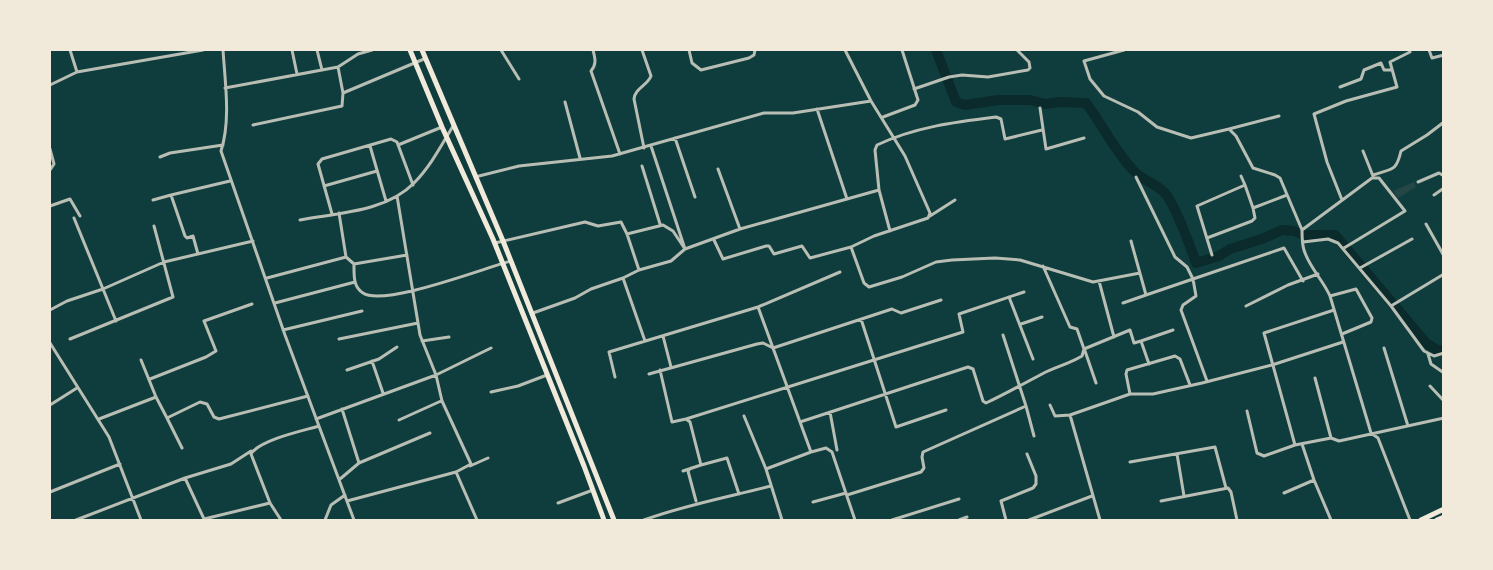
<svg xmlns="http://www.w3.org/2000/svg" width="1493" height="570" font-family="Mulish,sans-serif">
	<rect width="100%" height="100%" fill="#0f3d3e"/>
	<!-- green -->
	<path fill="#244646" d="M1414,182L1416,187L1398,198L1393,191Z"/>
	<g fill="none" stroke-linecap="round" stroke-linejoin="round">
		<!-- stream -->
		<path stroke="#0a2a2b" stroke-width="1.5" d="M1435,353L1444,351"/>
		<!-- river -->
		<path stroke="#0a2a2b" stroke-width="10" d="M936,50L956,102L965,105L998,100H1030L1045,104L1060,102L1086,103C1102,124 1116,153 1134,171C1142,180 1155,183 1164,192C1174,202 1191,248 1196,263L1219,256L1230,249L1262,239L1282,230L1294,231L1303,235H1335L1426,343L1439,351L1444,350"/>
		<!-- minor -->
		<path stroke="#b8beb3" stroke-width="3" d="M70,50L77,72
			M223,50C225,82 231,120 221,151L285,335L354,520
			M292,50L297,74
			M317,50L322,70
			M501,50L519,79
			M593,50C595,58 597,64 591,71L620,154
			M642,50L651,76C647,86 635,88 634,99L644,148
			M689,50L692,63L701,70L749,58L754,55L755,50
			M845,50L871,101
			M1124,50L1084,61L1090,79L1104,96L1138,112L1157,127L1191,138L1229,129L1236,136L1253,168L1275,175L1280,178L1302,230
			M1429,50L1432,58L1444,55
			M50,85L77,72L203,50
			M1340,87L1361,79L1364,70L1381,63L1384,70H1391
			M225,88L338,67
			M914,89L949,77L962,75L988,77L1028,70L1030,68L1029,62L1017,50
			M343,93L424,59
			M565,102L580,158
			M1040,108L1046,149L1084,138
			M817,109L847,199
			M883,117L915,105L918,100L902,50
			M253,125L342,106L343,93L338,67L358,54L372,50
			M1229,129L1279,116
			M675,138L695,197
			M398,145L442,127
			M370,146L386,201
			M50,149L54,164L50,170
			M1363,151L1373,176
			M160,157L170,153L223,145
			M642,166L660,224
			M718,169L740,229
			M1373,175C1393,168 1396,172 1401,151L1427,135L1444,122
			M475,177L519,166L612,156L764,113H793L871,101L905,156L930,213L928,218L874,236L851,247L810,258L802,246L774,254L769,246H766L723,259L714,240
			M1136,177L1175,257L1187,267L1193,279L1284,248L1303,281
			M1418,182L1439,173L1444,176
			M1245,185L1253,208
			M324,186L377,171
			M1434,195L1444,188
			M153,200L171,195
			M1342,200L1327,162L1314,114L1346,101L1397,87L1390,62L1410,52L1409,50
			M50,206L70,199L80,216
			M339,213L346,257L354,264L407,255
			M332,214L318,164L322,159L391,139L397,142L413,185
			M930,216L955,200
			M300,220C337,213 386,212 414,183C430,167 441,146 453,126
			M1426,224L1444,256
			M890,231L879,190L875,150L877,145C915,127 955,122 996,117L1001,119L1005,139L1042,130
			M627,234L639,270
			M1207,238L1252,221L1255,218L1253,208L1287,195
			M1131,241L1146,295L1193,279L1196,296L1183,305L1181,310L1207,381
			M1303,242L1328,239L1338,243L1391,306L1424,351L1434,356L1444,353
			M495,243L585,222L598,226L621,222L627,234L663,225L673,231L685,249L740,229L879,190
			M851,247L864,283L869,287L902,277L936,262L952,260L995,258L1020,260L1093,282L1140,273
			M1344,248L1405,211L1379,178H1372L1302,230C1302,236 1302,244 1304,250C1309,267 1323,280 1330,296L1371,433L1378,438L1410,520
			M198,254L193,236L187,238L185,236L171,195L230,181
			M1212,255L1197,206L1245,185L1241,176
			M354,264C354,275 353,287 363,293C384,307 484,268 511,261
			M1043,266L1070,327L1077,329L1084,349L1130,330L1134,343L1141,341L1149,364
			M1360,268L1412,239
			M267,278L346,257
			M623,278L645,341
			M1099,281L1114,337
			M1330,296L1356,289L1372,318L1371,322L1342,334
			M1009,297L1033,359
			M275,303L355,282
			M1123,303L1146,295
			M1246,306L1288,285L1318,274
			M1391,306L1444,274
			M758,307L811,452L826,448L832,452L855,520
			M50,310L67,301L103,289L74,218
			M533,313L575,298L591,289L623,278L639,270L671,261L685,249L651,146
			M861,319L896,427L946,410
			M116,321L103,289L164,262L253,241
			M1021,324L1042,317
			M283,330L362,311
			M663,336L671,367
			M70,339L173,297L154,226
			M339,339L418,323
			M422,341L449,337
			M1141,341L1173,330
			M50,343L109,437L141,520
			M1384,348L1408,426
			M1085,351L1096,383
			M1428,354L1431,364L1444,373
			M141,360L156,397L167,418L200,402L207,404L214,417L219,419L308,396
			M372,361L383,393
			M347,370L379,359L397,347
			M660,370L672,422L686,419L690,422L701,465L727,458L739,494
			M649,374L757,344L763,343L773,348L892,309L901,313L941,300
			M615,377L609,352L758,307L840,272
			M1315,378L1331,438L1339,441L1444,418
			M150,379L206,357L216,351L204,321L252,304
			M1430,386L1444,401
			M491,392L518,386L547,375
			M1130,394L1126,374L1127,370L1175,356L1180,359L1190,385
			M50,405L77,388
			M1050,405L1055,416L1070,415
			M1026,406L1034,436
			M342,409L359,463
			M1247,411L1257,453L1264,456L1295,445
			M830,412L837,450
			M744,416L766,469
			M167,418L182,448
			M99,419L156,397
			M316,419L436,375L491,348
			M686,419L963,332L959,314L1024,292
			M399,420L441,401
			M800,422L968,367L973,369L983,401L986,403C1005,394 1023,384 1042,374C1055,367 1069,364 1082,356L1084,349
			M1331,438L1295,445L1264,333L1334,310
			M1302,444L1314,480L1331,520
			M1177,454L1184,496
			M1130,462L1215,447L1226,488
			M470,466L488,458
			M691,468L688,471L696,501
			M683,471L701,465
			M456,472L477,520
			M185,478L231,464L251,451
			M340,479L359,463L430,433
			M50,492L120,464
			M1284,493L1314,480
			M847,495L921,472L924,468L922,457L923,452L1026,406L1003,335
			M347,501L456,472L471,464L442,401L436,375L420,335L397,196
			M1161,501L1228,488L1231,492L1237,520
			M813,502L846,493
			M270,503L251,454C259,440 302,431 319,426
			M558,503L593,490
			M76,520L185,478L204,519L270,503L281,520
			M325,520L331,505L345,495
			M644,520C685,505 728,497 771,486
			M782,520L766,469L811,452
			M892,520L959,499
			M959,520L967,517
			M1006,520L1001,501L1033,488L1036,484V476L1027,454
			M1029,520L1092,496
			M1100,520L1070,415L1130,394H1153L1202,383L1272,365L1343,342"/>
		<!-- primary -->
		<path stroke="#f1e9da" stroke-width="5" d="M410,50L442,127L493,239L584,466L604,520
			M422,50L503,241L614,520
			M1421,520L1444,509
			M1437,520L1444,517"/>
	</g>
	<!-- border -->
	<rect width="1493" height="570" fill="none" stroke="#f1e9da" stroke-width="102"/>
</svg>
